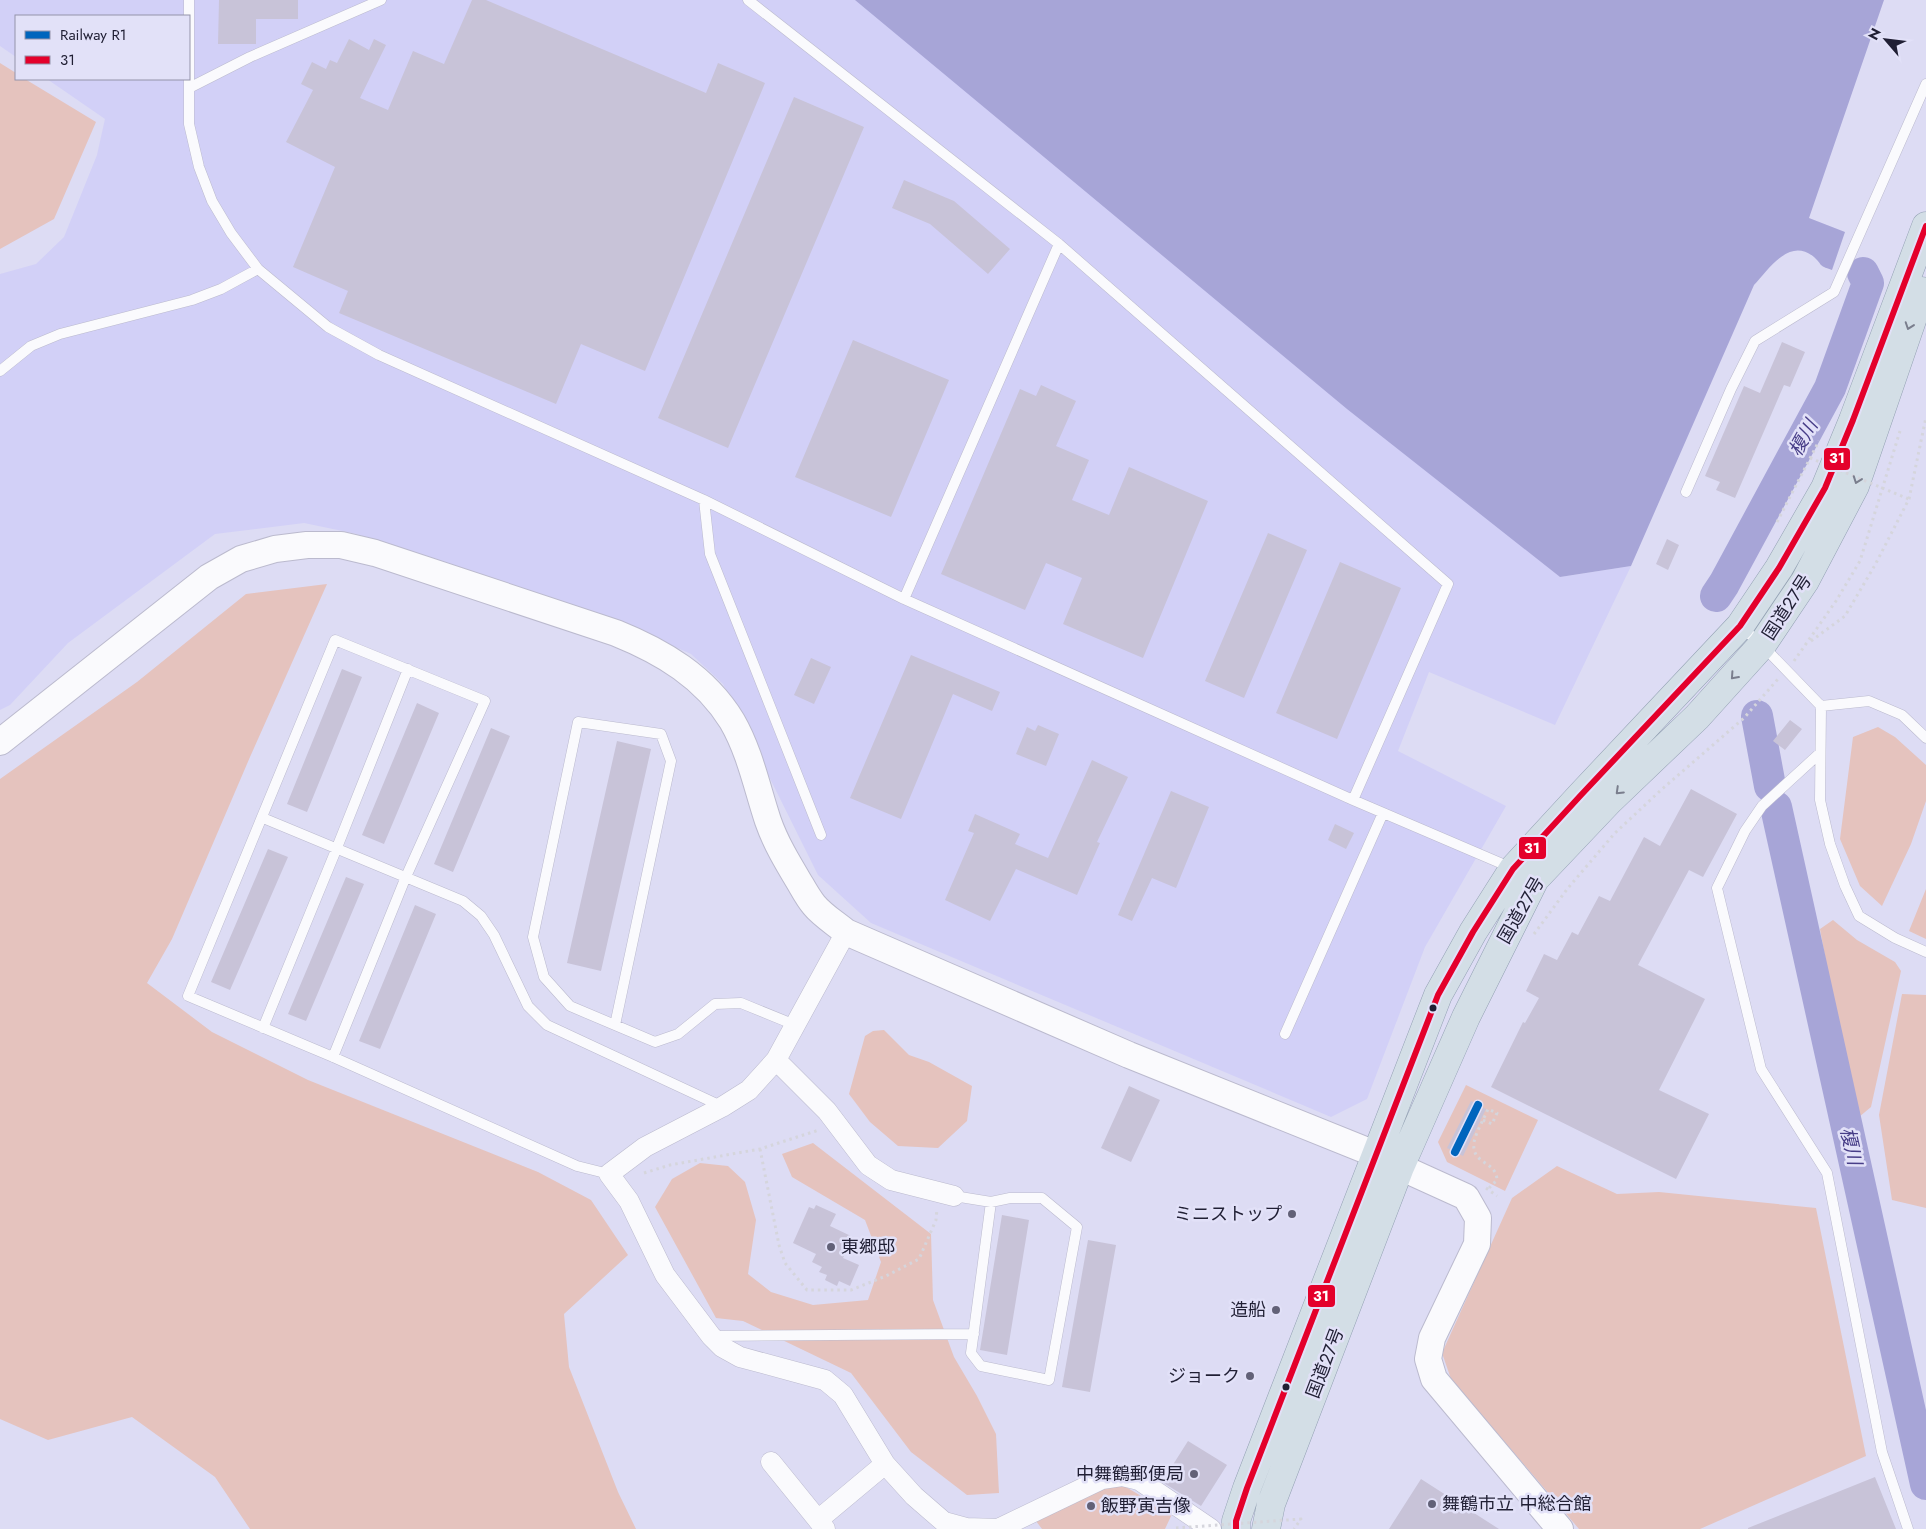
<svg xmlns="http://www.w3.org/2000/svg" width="1926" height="1529" font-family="Jost,'Noto Sans JP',sans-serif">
	<rect width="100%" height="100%" fill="#dddcf4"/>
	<!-- built -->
	<path fill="#d2d0f7" d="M0,0H859L1560,577L1631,566L1555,725L1429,672L1398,751L1506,806L1425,947L1367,1099L1331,1117L871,923L818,875L723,684L691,654L623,624L357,534L304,523L215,534L68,643L10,705L0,710V274L36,264L64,237L97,155L105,119L47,79H189V16H16V57L0,46Z"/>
	<!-- green -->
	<path fill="#e5c3be" d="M0,63L16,73V79H25L96,122L54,219L0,249Z
		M327,584L250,757L172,939L147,983L212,1032L308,1080L538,1172L591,1200L628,1255L564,1314L569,1367L618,1492L636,1529H250L215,1477L132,1417L48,1440L0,1419V779L137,682L246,594Z
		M1878,727L1895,737L1926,765V801L1911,844L1882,906L1860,886L1840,839L1853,737Z
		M1926,889V939L1909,931Z
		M1833,920L1857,940L1895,962L1901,971L1871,1107L1859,1117L1845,1068L1820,929Z
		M1902,994L1926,995V1208L1892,1200L1879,1115Z
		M884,1030L909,1055L929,1062L972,1086L967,1121L938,1148L898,1146L870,1122L849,1094L865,1036L873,1031Z
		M1466,1085L1538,1120L1505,1191L1447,1162L1438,1142Z
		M813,1143L931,1234L933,1300L954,1357L977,1396L996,1434L999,1493L967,1495L911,1452L851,1373L743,1321L716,1318L655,1207L672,1179L700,1163L728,1166L745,1182L756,1220L748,1274L771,1292L813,1305L868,1300L881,1262L865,1220L792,1177L782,1154Z
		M1557,1166L1617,1194L1659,1192L1816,1208L1866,1456L1700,1529H1579L1451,1379L1442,1353L1512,1198Z
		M1119,1483L1172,1514L1165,1529H1042L1036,1521L1104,1487Z"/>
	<!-- water -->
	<path fill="#a7a5d7" d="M855,0H1884L1809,218L1845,232L1832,270C1817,265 1823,265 1814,257C1789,237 1769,269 1754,285L1631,566L1560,577L1347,409Z"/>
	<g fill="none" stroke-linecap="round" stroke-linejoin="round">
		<!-- river -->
		<path stroke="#a7a5d7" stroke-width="32" d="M1716,596L1724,584L1830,388L1868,283L1863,273
			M1757,716L1770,786
			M1776,807L1926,1484"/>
	</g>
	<!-- building -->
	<path fill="#c8c3d8" d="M219,0H298V19H256V44H218Z
		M472,0H486L706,93L718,63L765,83L645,371L581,344L556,404L339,313L348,291L293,267L335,167L286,142L313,90L301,84L312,62L326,69L330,60L337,63L349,39L369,50L374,39L386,45L360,98L388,110L413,51L444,64Z
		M794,97L864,127L728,448L658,418Z
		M904,180L954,201L1010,249L988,274L930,224L892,208Z
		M853,340L949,380L891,517L795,477Z
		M1782,342L1805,352L1790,387L1784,385L1735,498L1716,490L1720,482L1705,476L1744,386L1760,393Z
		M1041,385L1076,401L1056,446L1089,460L1072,500L1109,515L1129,467L1208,501L1143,658L1063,624L1082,578L1046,563L1025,610L941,574L1020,389L1036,396Z
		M1268,533L1307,550L1244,698L1205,681Z
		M1667,539L1679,545L1668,570L1656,564Z
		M1340,562L1401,588L1337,739L1276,713Z
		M911,655L1000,692L992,711L953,694L901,819L850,798Z
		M811,658L831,667L814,704L794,695Z
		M342,669L362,677L307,812L287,804Z
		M417,703L439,713L384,844L362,835Z
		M1790,720L1802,729L1785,750L1773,741Z
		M1038,725L1059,734L1046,766L1016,754L1027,727L1035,731Z
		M491,728L510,736L453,872L434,864Z
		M617,741L651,749L601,971L567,963Z
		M1092,760L1128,777L1097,842L1100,843L1077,895L1016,869L990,921L945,900L974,833L968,831L975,814L1020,834L1015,844L1048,858Z
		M1691,789L1737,814L1703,877L1689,870L1638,965L1705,999L1659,1090L1709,1114L1676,1179L1491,1087L1523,1022L1525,1023L1539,998L1526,991L1544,954L1557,960L1572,932L1578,935L1599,896L1610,901L1644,837L1660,846Z
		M1171,791L1209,807L1176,888L1152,878L1132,921L1118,915Z
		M1335,824L1354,833L1346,849L1328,840Z
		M268,849L288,857L230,990L211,982Z
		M346,877L364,884L306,1021L288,1014Z
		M415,905L436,914L380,1049L359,1041Z
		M1129,1086L1160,1100L1131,1162L1101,1148Z
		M1471,1101L1486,1109L1463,1156L1447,1148Z
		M816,1205L836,1214L830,1226L853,1237L843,1258L859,1265L850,1286L839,1281L837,1286L825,1280L827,1275L819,1272L822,1267L812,1262L816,1254L793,1243L809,1207L814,1209Z
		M1002,1215L1029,1220L1007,1355L980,1350Z
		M1088,1240L1116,1245L1090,1392L1062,1387Z
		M1188,1441L1227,1465L1201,1506L1162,1482Z
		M1875,1477L1896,1529H1748V1528Z
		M1421,1479L1499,1529H1389Z"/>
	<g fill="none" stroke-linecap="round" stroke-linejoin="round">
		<defs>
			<path id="service" d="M189,0V124L199,167L212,201L231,233L258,269L328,327L379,355L704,500L904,599L1353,800L1512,868
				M748,0L1059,244L1448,584L1353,800
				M189,88L250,57L381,0
				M0,371L31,346L60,334L192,300L221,289L258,269
				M1686,492L1731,389L1755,341L1834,292L1926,84
				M704,500L710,554L821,835
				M904,599L1059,244
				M1741,627L1762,645L1821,706L1820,800L1830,844L1845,886L1859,916L1895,938L1926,952
				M1821,706L1869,701L1902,715L1926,738
				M1820,753L1762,806L1745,831L1717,888L1761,1069L1827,1173L1882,1452L1908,1529
				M263,818L463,901L481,916L494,935L528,1006L547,1025L721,1106
				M615,1025L671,761L661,734L578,722L533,937L544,977L570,1006L655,1042L678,1034L715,1004L741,1003L795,1025
				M263,1028L336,850L408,669
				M1285,1034L1383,813
				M333,1057L405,879L485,701L335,640L188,996L333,1057L577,1166L609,1174
				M954,1196L991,1202L1010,1198H1042L1077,1227L1049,1380L981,1366L971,1353L991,1202
				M712,1336L974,1334"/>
			<path id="minor" d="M846,932L776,1060L749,1090L722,1107L645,1147L609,1174L629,1201L665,1275L711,1336L722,1347L740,1357L825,1380L843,1395L885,1464L914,1496L944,1522L966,1528L999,1529
				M776,1060L827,1111L868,1165L891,1180L954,1196
				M771,1462L818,1520
				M825,1529L818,1520L885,1464
				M998,1529L1102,1479L1122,1476L1139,1480L1211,1529"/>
			<path id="tertiary" d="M0,742L209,577L241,559L275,549L307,545H341L375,553L616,633C663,652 705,677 732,721C750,752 757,788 768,821C776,844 789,865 801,885C805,892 809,899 814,905C822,915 835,923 846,932L1129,1055L1375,1154L1400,1167L1466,1197L1478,1218L1477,1244L1432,1338L1428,1359L1434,1379L1560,1529"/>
			<path id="trunk" d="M1236,1529V1521L1247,1488L1438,995L1473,932L1513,869L1581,795L1740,626L1779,568L1825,488L1853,420L1926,226
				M1266,1529L1271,1504L1400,1167L1466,1017L1535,879L1609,801L1697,717L1762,645L1805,581L1855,486L1922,291"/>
		</defs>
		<!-- service casing -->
		<use href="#service" stroke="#bbbace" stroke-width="11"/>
		<!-- minor casing -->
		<use href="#minor" stroke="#bbbace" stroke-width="21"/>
		<!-- tertiary casing -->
		<use href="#tertiary" stroke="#bbbace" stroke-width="28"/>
		<!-- trunk casing -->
		<use href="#trunk" stroke="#93a1b3" stroke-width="29"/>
		<!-- path -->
		<path stroke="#d5d5dc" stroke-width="3" stroke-dasharray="2.5 4" stroke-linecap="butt" d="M1777,522L1819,441
			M1811,641L1845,616L1875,565L1909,499L1926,417
			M1794,661L1836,601L1860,561L1900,431
			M1534,934L1568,888L1615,833L1661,790L1744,718L1778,679
			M1483,1120L1492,1124L1497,1113L1488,1109C1484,1119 1476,1132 1474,1142C1471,1165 1496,1160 1497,1180L1488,1189
			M760,1149L779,1245L785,1263L807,1290H851L886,1276L919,1259L936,1220L937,1209
			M644,1173L670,1165L760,1149L819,1130
			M1486,1188L1497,1196"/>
		<!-- service -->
		<use href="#service" stroke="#fafafd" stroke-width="10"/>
		<!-- minor -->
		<use href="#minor" stroke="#fafafd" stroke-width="20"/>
		<!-- tertiary -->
		<use href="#tertiary" stroke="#fafafd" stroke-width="26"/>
		<!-- trunk -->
		<use href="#trunk" stroke="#d3dee6" stroke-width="28"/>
		<!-- path-bridge -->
		<path stroke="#d5d5dc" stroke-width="3" stroke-dasharray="2.5 4" stroke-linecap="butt" d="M1810,458L1909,499
			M1176,1528L1301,1519L1294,1529"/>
		<defs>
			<path id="bus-1" d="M1236,1529V1521L1247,1488L1438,995L1473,932L1513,869L1581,795L1740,626L1779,568L1825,488L1853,420L1926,226"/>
		</defs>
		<!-- bus-1 casing -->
		<use href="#bus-1" stroke="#e2e1f8" stroke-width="10"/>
		<!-- bus-1 -->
		<use href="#bus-1" stroke="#e4002b" stroke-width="6"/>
		<defs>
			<path id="rail-1" d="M1455,1152L1478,1105"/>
		</defs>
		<!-- rail-1 casing -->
		<use href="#rail-1" stroke="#e2e1f8" stroke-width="11"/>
		<!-- rail-1 -->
		<use href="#rail-1" stroke="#0065bd" stroke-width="8"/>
	</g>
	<!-- one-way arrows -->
	<defs><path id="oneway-chevron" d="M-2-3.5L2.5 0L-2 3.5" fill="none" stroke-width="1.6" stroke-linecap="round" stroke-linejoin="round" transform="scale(1.25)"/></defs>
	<g stroke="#7a7e8d">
		<use href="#oneway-chevron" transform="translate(1909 326) rotate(109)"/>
		<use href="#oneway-chevron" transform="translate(1857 480) rotate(110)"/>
		<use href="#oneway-chevron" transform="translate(1734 676) rotate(132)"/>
		<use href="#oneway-chevron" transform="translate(1619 791) rotate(136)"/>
	</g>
	<!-- markers -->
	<g fill="#201f34" stroke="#e2e1f8" stroke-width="2">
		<circle cx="1433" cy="1008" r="4.5"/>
		<circle cx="1286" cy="1387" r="4.5"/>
	</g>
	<g fill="#626177" stroke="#e2e1f8" stroke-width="2">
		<circle cx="1292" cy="1214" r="5"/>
		<circle cx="831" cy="1247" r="5"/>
		<circle cx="1276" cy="1310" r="5"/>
		<circle cx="1250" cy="1376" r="5"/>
		<circle cx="1194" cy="1474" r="5"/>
		<circle cx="1432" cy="1504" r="5"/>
		<circle cx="1091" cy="1506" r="5"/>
	</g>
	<g text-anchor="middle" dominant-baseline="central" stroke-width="5" stroke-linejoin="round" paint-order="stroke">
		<!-- street labels -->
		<g font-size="18" fill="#201f34" stroke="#e2e1f8">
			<text transform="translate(1787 607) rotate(-57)">国道27号</text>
			<text transform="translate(1521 910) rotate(-60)">国道27号</text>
			<text transform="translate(1325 1363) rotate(-69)">国道27号</text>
		</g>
		<!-- poi labels -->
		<g font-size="18" fill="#201f34" stroke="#e2e1f8" text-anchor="end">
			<text x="1282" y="1214">ミニストップ</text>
			<text x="841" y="1247" text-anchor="start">東郷邸</text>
			<text x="1266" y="1310">造船</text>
			<text x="1240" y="1376">ジョーク</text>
			<text x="1184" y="1474">中舞鶴郵便局</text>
			<text x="1442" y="1504" text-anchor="start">舞鶴市立 中総合館</text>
			<text x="1101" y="1506" text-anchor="start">飯野寅吉像</text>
		</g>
		<!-- water labels -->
		<g font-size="19" font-style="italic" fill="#483e88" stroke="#e2e1f8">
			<text transform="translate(1803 438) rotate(-61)">榎川</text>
			<text transform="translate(1851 1146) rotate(77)">榎川</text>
		</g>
	</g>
	<g stroke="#e2e1f8" stroke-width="2">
		<rect x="1823" y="447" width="28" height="24" rx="5" fill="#e4002b"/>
		<rect x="1518" y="836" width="29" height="24" rx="5" fill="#e4002b"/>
		<rect x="1307" y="1284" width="29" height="24" rx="5" fill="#e4002b"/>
	</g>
	<g font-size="14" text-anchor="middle" font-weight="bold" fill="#fff">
		<text x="1837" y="463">31</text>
		<text x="1532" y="853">31</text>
		<text x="1321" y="1301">31</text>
	</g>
	<!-- legend -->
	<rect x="15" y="15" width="175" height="65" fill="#e2e1f8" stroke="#9493aa"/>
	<rect x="25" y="31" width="25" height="8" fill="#0065bd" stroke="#9493aa"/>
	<text x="60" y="40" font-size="15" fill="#201f34">Railway R1</text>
	<rect x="25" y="56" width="25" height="8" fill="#e4002b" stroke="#9493aa"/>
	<text x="60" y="65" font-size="15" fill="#201f34">31</text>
	<!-- north arrow -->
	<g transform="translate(1886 40) rotate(298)" stroke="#e2e1f8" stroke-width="4" paint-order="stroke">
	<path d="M0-4L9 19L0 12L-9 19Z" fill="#201f34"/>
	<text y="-8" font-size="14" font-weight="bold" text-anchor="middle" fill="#201f34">N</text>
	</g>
</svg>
